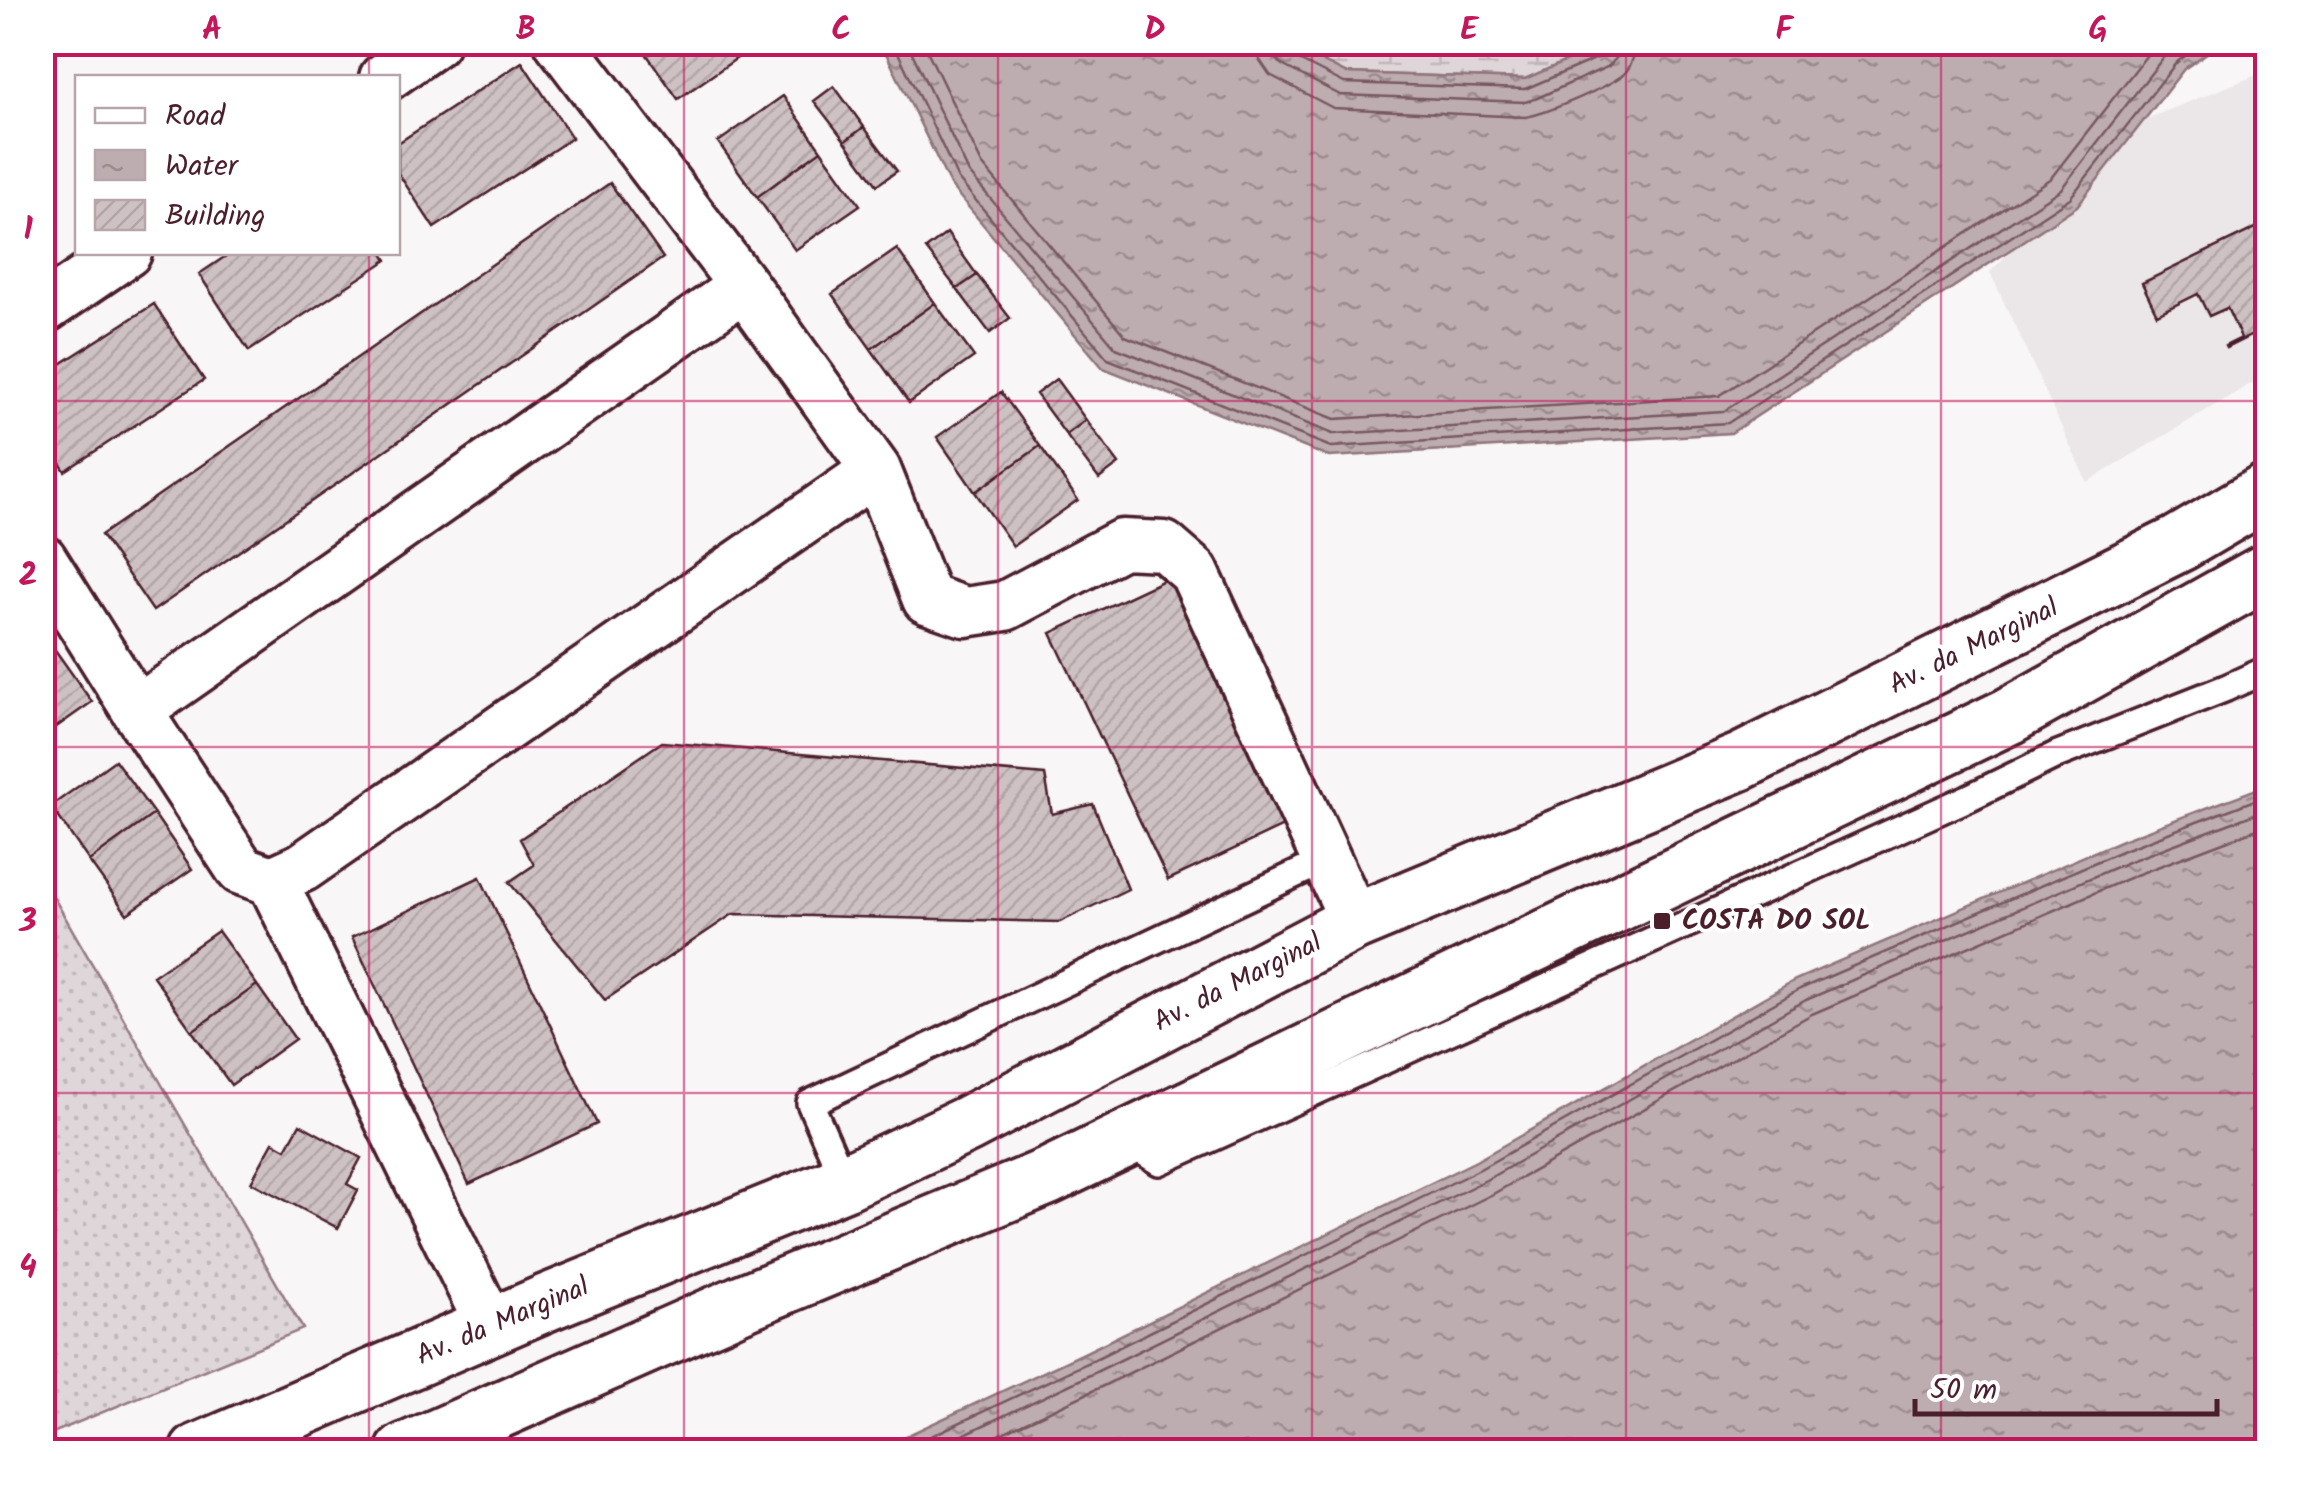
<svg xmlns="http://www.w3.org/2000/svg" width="2310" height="1494" font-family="Kalam,sans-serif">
	<defs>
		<pattern id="grass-dots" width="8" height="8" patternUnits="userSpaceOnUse" patternTransform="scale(2.5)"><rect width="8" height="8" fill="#ded6d9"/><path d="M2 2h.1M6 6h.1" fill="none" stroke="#c0b7ba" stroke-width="1.8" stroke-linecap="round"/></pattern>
		<pattern id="wetland-marsh" width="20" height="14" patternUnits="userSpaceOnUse" patternTransform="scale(2.5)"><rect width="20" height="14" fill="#ded6d9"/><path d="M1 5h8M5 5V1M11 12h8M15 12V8" fill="none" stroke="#c0b7ba"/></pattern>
		<pattern id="water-ripples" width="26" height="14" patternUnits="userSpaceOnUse" patternTransform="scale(2.5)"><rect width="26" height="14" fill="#bdadb0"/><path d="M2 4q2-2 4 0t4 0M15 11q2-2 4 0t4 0" fill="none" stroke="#9c8c8f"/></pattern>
		<pattern id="building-hatch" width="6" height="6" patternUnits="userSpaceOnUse" patternTransform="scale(2.5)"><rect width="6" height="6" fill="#cdc1c4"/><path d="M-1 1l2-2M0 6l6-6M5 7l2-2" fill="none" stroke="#b2a5a9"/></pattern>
	</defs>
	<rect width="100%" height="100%" fill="#f8f6f7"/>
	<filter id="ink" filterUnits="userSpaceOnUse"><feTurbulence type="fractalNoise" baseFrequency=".01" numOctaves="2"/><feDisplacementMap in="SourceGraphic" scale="20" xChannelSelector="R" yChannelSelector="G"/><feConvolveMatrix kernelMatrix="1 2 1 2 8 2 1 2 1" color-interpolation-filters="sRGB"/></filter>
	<g filter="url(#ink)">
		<!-- built -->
		<path fill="#ebe6e8" d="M2267,71V374L2087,482L1990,272L2141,121Z"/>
		<!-- grass -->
		<path fill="url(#grass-dots)" stroke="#947a82" stroke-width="2.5" d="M43,879L303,1329L43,1437H42Z"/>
		<!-- wetland -->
		<path fill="url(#wetland-marsh)" stroke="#947a82" stroke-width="2.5" d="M1286,43H1608L1525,79L1345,73Z"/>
		<!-- water -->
		<path fill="url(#water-ripples)" stroke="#8f747b" stroke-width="2.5" d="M881,43H1286L1345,73L1525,79L1608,43H2221L2184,69L2077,206L1731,433L1329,457L1103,368L950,185Z
			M2267,785V1451H874L1084,1353L1476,1161L1795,980L2122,840Z"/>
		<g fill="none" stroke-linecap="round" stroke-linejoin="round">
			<!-- shore -->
			<path stroke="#785860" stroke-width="2.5" d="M893,42L958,179L1108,359L1331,447L1728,423L2070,198L2176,63L2203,42
				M907,42L969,173L1116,348L1333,434L1724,411L2061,189L2166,54L2182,42
				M923,42L982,164L1125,336L1335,419L1719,396L2051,178L2157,42
				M1256,42L1259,59L1270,75L1333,108L1525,117C1543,115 1614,85 1626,72C1633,63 1635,54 1636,42
				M1272,42L1274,56L1282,65L1340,95L1525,102L1535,99L1609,66L1619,55L1621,42
				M1284,42L1285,49L1289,55L1344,83L1525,89L1602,56L1607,50L1608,42
				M897,1452L1089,1362L1480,1169L1800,989L2126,849L2268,795
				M927,1452L1094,1373L1486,1180L1806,1000L2130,861L2268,809
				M962,1452L1101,1387L1493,1194L1812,1014L2136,875L2268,825"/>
		</g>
		<!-- building -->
		<path fill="url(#building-hatch)" stroke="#4a1f2b" stroke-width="2.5" d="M643,42H735L743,54L678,99L640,45Z
			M522,62L572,138L434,228L398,173V143Z
			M834,86L864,127L845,141L814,101Z
			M783,96L821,150L757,197L718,142Z
			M864,127L897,171L877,185L845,141Z
			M821,150L860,205L795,250L757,197Z
			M610,183L663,258L153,611L101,535Z
			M2268,222V327L2226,348L2225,346L2241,338L2227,308L2209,316L2198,294L2157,314L2142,283Z
			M947,233L977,275L957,289L926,249Z
			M897,249L935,303L871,349L832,294Z
			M232,252H382L387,260L249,351L199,274Z
			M977,275L1010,318L990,333L957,289Z
			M935,303L974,357L909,403L871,349Z
			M154,304L204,380L65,471L42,436V376Z
			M1056,379L1086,420L1066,435L1036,394Z
			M1001,392L1040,446L975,492L937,437Z
			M1086,420L1119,464L1099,479L1066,435Z
			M1040,446L1078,500L1013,546L975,492Z
			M1179,573L1296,820L1168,880L1051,633Z
			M42,632L53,647L42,655Z
			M53,647L92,702L42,737V655Z
			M662,742L1045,775L1052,814L1093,804L1128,889L1060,922L733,914L605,1000L509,882L534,865L520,839Z
			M115,760L154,814L89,861L51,806Z
			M154,814L192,869L127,914L89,861Z
			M480,877L597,1124L469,1184L352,937Z
			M218,931L257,985L192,1031L153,976Z
			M257,985L295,1039L231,1085L192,1031Z
			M300,1124L361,1158L347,1184L358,1190L338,1228L251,1182L273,1142L286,1149Z"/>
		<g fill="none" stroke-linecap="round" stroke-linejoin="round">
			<defs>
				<path id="lane" d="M1124,1140L1159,1162L1968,798L2056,755L2226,688L2268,669
					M845,1182L810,1103L1326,860"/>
				<path id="street" d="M559,42L744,286L876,470L927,599L965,612L1005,606L1122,544L1164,546L1194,572L1355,922
					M384,78L435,42
					M42,310L127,252
					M42,559L137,711L241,870L272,881L303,867L876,470
					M137,711L744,286
					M272,881L491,1327"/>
				<path id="primary" d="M198,1452L548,1302L845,1182L966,1125L1355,922L1740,762L2180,543L2268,491
					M404,1452L740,1304L1049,1176L2009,716L2268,571"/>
			</defs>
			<!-- lane casing -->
			<use href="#lane" stroke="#4a1f2b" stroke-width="32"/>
			<!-- street casing -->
			<use href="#street" stroke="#4a1f2b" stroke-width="55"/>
			<!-- primary casing -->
			<use href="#primary" stroke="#4a1f2b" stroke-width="62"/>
			<!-- lane -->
			<use href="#lane" stroke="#fff" stroke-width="25"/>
			<!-- street -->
			<use href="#street" stroke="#fff" stroke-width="48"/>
			<!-- primary -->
			<use href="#primary" stroke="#fff" stroke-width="55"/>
		</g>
	</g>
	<!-- grid -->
	<path fill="none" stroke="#c2185b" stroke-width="2.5" stroke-opacity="0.55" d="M369,42V78M684,42V1452M998,42V1452M1312,42V1452M1626,42V1452M1941,42V1452M369,252V1452M42,401H2268M42,747H2268M42,1093H2268"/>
	<!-- markers -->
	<rect fill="#4a1f2b" stroke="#fff" stroke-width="4" x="1652" y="911" width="20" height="20" rx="5"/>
	<g text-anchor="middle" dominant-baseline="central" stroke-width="8" stroke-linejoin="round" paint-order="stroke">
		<!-- street labels -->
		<g font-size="28" fill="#4a1f2b" stroke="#fff">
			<text transform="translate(1974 647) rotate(-26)">Av. da Marginal</text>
			<text transform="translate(1238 983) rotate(-27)">Av. da Marginal</text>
			<text transform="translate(503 1322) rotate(-23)">Av. da Marginal</text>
		</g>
		<!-- poi labels -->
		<g font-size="28" font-weight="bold" fill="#4a1f2b" stroke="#fff" text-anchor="start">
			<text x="1682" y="921">COSTA DO SOL</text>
		</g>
	</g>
	<!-- margin -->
	<rect width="2310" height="1494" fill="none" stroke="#fff" stroke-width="110"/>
	<!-- legend -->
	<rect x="75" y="75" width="325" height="180" fill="#ffffff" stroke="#b7a5aa" stroke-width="2.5"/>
	<rect x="95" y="108" width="50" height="15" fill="#ffffff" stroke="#b7a5aa" stroke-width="2.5"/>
	<text x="165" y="125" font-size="30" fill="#4a1f2b">Road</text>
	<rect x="95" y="150" width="50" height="30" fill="url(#water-ripples)" stroke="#b7a5aa" stroke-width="2.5"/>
	<text x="165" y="175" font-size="30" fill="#4a1f2b">Water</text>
	<rect x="95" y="200" width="50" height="30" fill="url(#building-hatch)" stroke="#b7a5aa" stroke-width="2.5"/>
	<text x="165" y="225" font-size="30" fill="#4a1f2b">Building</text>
	<!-- scale -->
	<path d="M1915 1399v15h302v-15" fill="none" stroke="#4a1f2b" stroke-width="5"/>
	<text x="1930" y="1399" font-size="30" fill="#4a1f2b" stroke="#ffffff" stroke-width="8" paint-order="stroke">50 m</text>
	<rect x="55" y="55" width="2200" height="1384" fill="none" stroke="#c2185b" stroke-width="4"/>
	<g font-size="32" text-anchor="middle" font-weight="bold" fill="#c2185b">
		<text x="212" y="39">A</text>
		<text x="526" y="39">B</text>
		<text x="841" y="39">C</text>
		<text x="1155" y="39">D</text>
		<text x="1469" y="39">E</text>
		<text x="1784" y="39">F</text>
		<text x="2098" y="39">G</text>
		<text x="28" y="239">1</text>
		<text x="28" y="585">2</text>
		<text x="28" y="931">3</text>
		<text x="28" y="1277">4</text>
	</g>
</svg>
